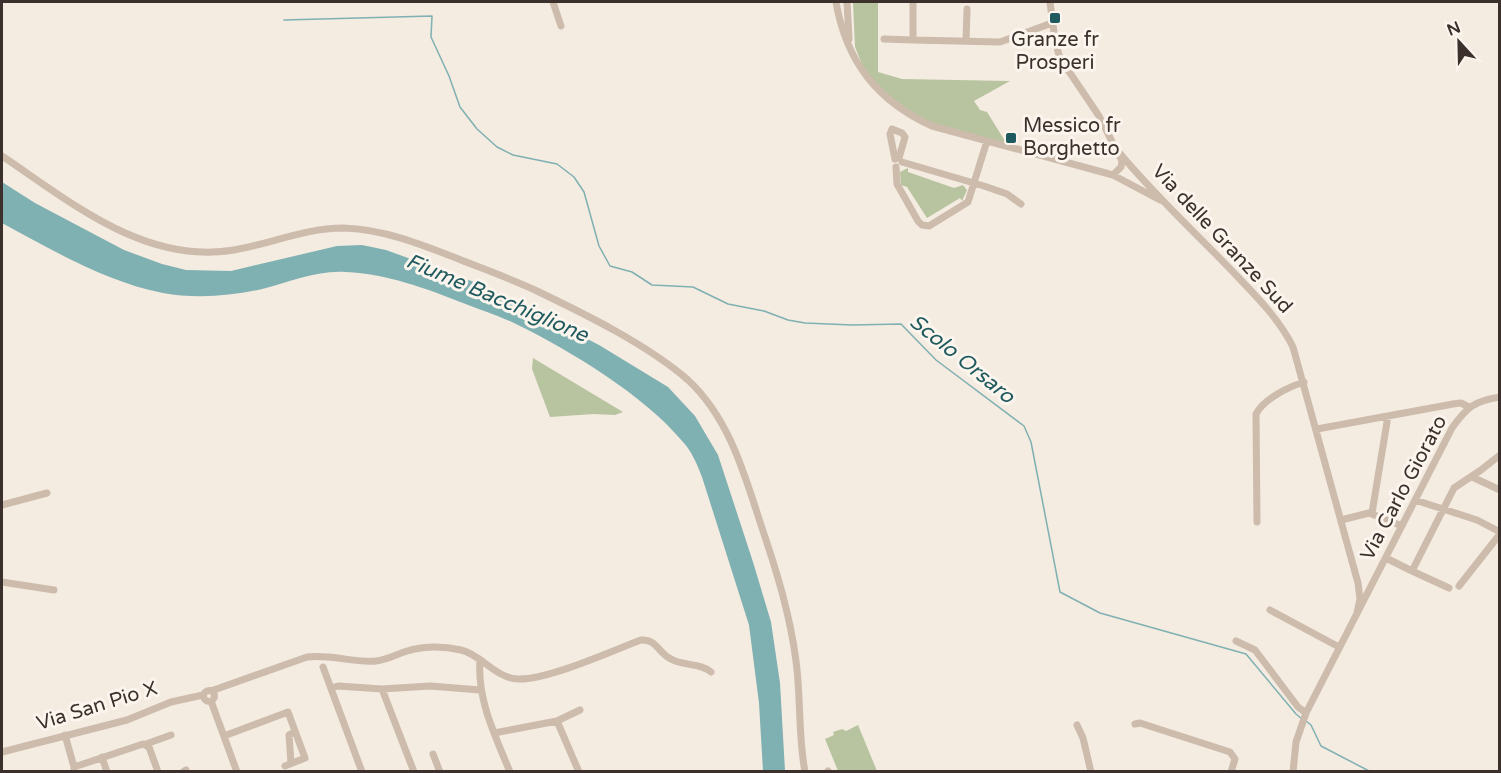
<svg xmlns="http://www.w3.org/2000/svg" width="1501" height="773" font-family="'Varela Round',sans-serif">
	<rect width="100%" height="100%" fill="#f4ebe1"/>
	<!-- green -->
	<path fill="#b8c4a0" d="M853,2H878V72L902,79L1010,81L974,101L980,110L987,112L1010,149L931,127L869,82L855,47Z
		M908,168V172L954,188L963,185L967,190L962,201L960,198L927,218L907,187L901,185L900,172Z
		M533,358L623,412L615,415L594,414L550,417L532,369Z
		M858,725L877,771H838L825,739L834,735L833,732L842,729L846,731Z"/>
	<!-- water -->
	<path fill="#7fb0b2" d="M2,182L35,203L124,250L162,264L186,270L231,271L337,246L362,245L386,250L485,286L599,345L668,387L695,416L718,455L753,562L771,622L776,656L780,683L785,771H763L759,703L749,625L702,477C697,464 692,452 683,442C645,396 571,351 518,325C500,316 481,310 463,303C425,288 387,274 346,272C318,270 292,281 266,288C234,296 196,299 163,293C106,282 52,250 2,223Z"/>
	<g fill="none" stroke-linecap="round" stroke-linejoin="round">
		<!-- stream -->
		<path stroke="#7fb0b2" stroke-width="1.5" d="M284,20L432,16L431,37L449,76L460,107L477,129L497,147L513,155L557,164L574,177L584,192L599,246L610,266L632,272L652,285L693,287L728,304L764,311L788,320L805,323L852,325L901,324L936,360L1024,426L1031,442L1060,592L1100,613L1246,654L1296,714L1302,719
			M1306,721L1311,725L1321,746L1371,772"/>
		<!-- minor -->
		<path stroke="#cdbbac" stroke-width="7" d="M553,2L561,26
			M836,2C846,61 877,101 932,126L1113,175L1160,200
			M847,2L849,39
			M913,2V40L1000,42L1052,23
			M1050,2L1055,40L1059,55L1068,70L1099,116L1122,161L1121,167L1113,175
			M884,39L913,40
			M966,41L967,9
			M1117,150C1153,194 1196,233 1236,275C1257,297 1279,319 1293,347L1358,583L1360,599L1357,613
			M2,156C71,202 145,265 234,250C270,244 305,228 343,228C384,229 423,245 461,260C486,270 512,279 537,291C585,314 648,345 688,380C729,418 744,473 761,525C776,569 790,614 796,661C801,697 798,735 805,772
			M895,159L890,134L892,129L902,133L905,137L899,158
			M902,162L984,186L1007,194L1021,204
			M896,167L897,184L918,221L922,225L929,226L968,202L987,141
			M1317,429L1453,404L1461,403L1469,407
			M1472,477L1500,490
			M1415,500L1477,520L1500,532
			M2,505L47,493
			M1372,513L1388,416
			M1341,520L1369,513L1402,526
			M1257,522L1256,414C1264,399 1288,387 1304,382
			M1386,558L1412,571L1454,488L1481,470L1500,455
			M1412,571L1449,588
			M2,582L54,590
			M1459,586L1500,534
			M1270,610L1339,647
			M1236,641L1255,650L1298,707L1306,713
			M480,660C477,700 495,735 510,772
			M323,667L362,772
			M331,688L338,686L382,689L430,686L480,690
			M382,689L414,772
			M203.5 696a5.5 5.5 0 1 1 11 0a5.5 5.5 0 1 1-11 0Z
			M211,691L307,657C331,654 353,663 376,661C387,660 397,654 407,651C424,646 443,646 461,650C482,655 495,678 518,679C548,680 611,651 641,640C657,639 658,653 671,659C683,666 701,663 711,672
			M211,701L237,772
			M557,721L579,772
			M1135,724L1140,723L1230,752L1235,759L1231,772
			M1077,725L1083,738L1091,772
			M494,733L557,721L580,710
			M65,735L74,767V772
			M224,736L288,712L305,758L285,766
			M146,744L171,735
			M2,752L127,720L171,702L203,695
			M433,754L440,772
			M102,757L107,772
			M291,763L289,735L295,732
			M74,767L143,744L149,747L158,772
			M828,771L829,772
			M183,772L186,770
			M1293,772L1296,742L1306,713L1452,428C1467,407 1474,401 1500,397"/>
	</g>
	<!-- markers -->
	<g fill="#1f5a5e" stroke="#fbf5ee" stroke-width="2">
		<rect x="1049" y="12" width="12" height="12" rx="3"/>
		<rect x="1005" y="132" width="12" height="12" rx="3"/>
	</g>
	<g text-anchor="middle" dominant-baseline="central" stroke-width="6" stroke-linejoin="round" paint-order="stroke">
		<!-- poi labels -->
		<g font-size="20" fill="#3b302b" stroke="#fbf5ee">
			<text x="1055" y="40">Granze fr<tspan x="1055" dy="23">Prosperi</tspan></text>
			<text x="1023" y="126" text-anchor="start">Messico fr<tspan x="1023" dy="23">Borghetto</tspan></text>
		</g>
		<!-- street labels -->
		<g font-size="20" fill="#3b302b" stroke="#fbf5ee">
			<text transform="translate(1222 239) rotate(47)">Via delle Granze Sud</text>
			<text transform="translate(1404 488) rotate(-62)">Via Carlo Giorato</text>
			<text transform="translate(97 706) rotate(-17)">Via San Pio X</text>
		</g>
		<!-- water labels -->
		<g font-size="21" font-style="italic" fill="#1f5a5e" stroke="#fbf5ee">
			<text transform="translate(497 298) rotate(23)">Fiume Bacchiglione</text>
			<text transform="translate(962 359) rotate(39)">Scolo Orsaro</text>
		</g>
	</g>
	<!-- border -->
	<rect width="1501" height="773" fill="none" stroke="#3b302b" stroke-width="6"/>
	<!-- north arrow -->
	<g transform="translate(1459 42) rotate(338)" stroke="#fbf5ee" stroke-width="4.5" paint-order="stroke">
	<path d="M0-4.5L10 22L0 15L-10 22Z" fill="#3b302b"/>
	<text y="-9" font-size="16" font-weight="bold" text-anchor="middle" fill="#3b302b">N</text>
	</g>
</svg>
